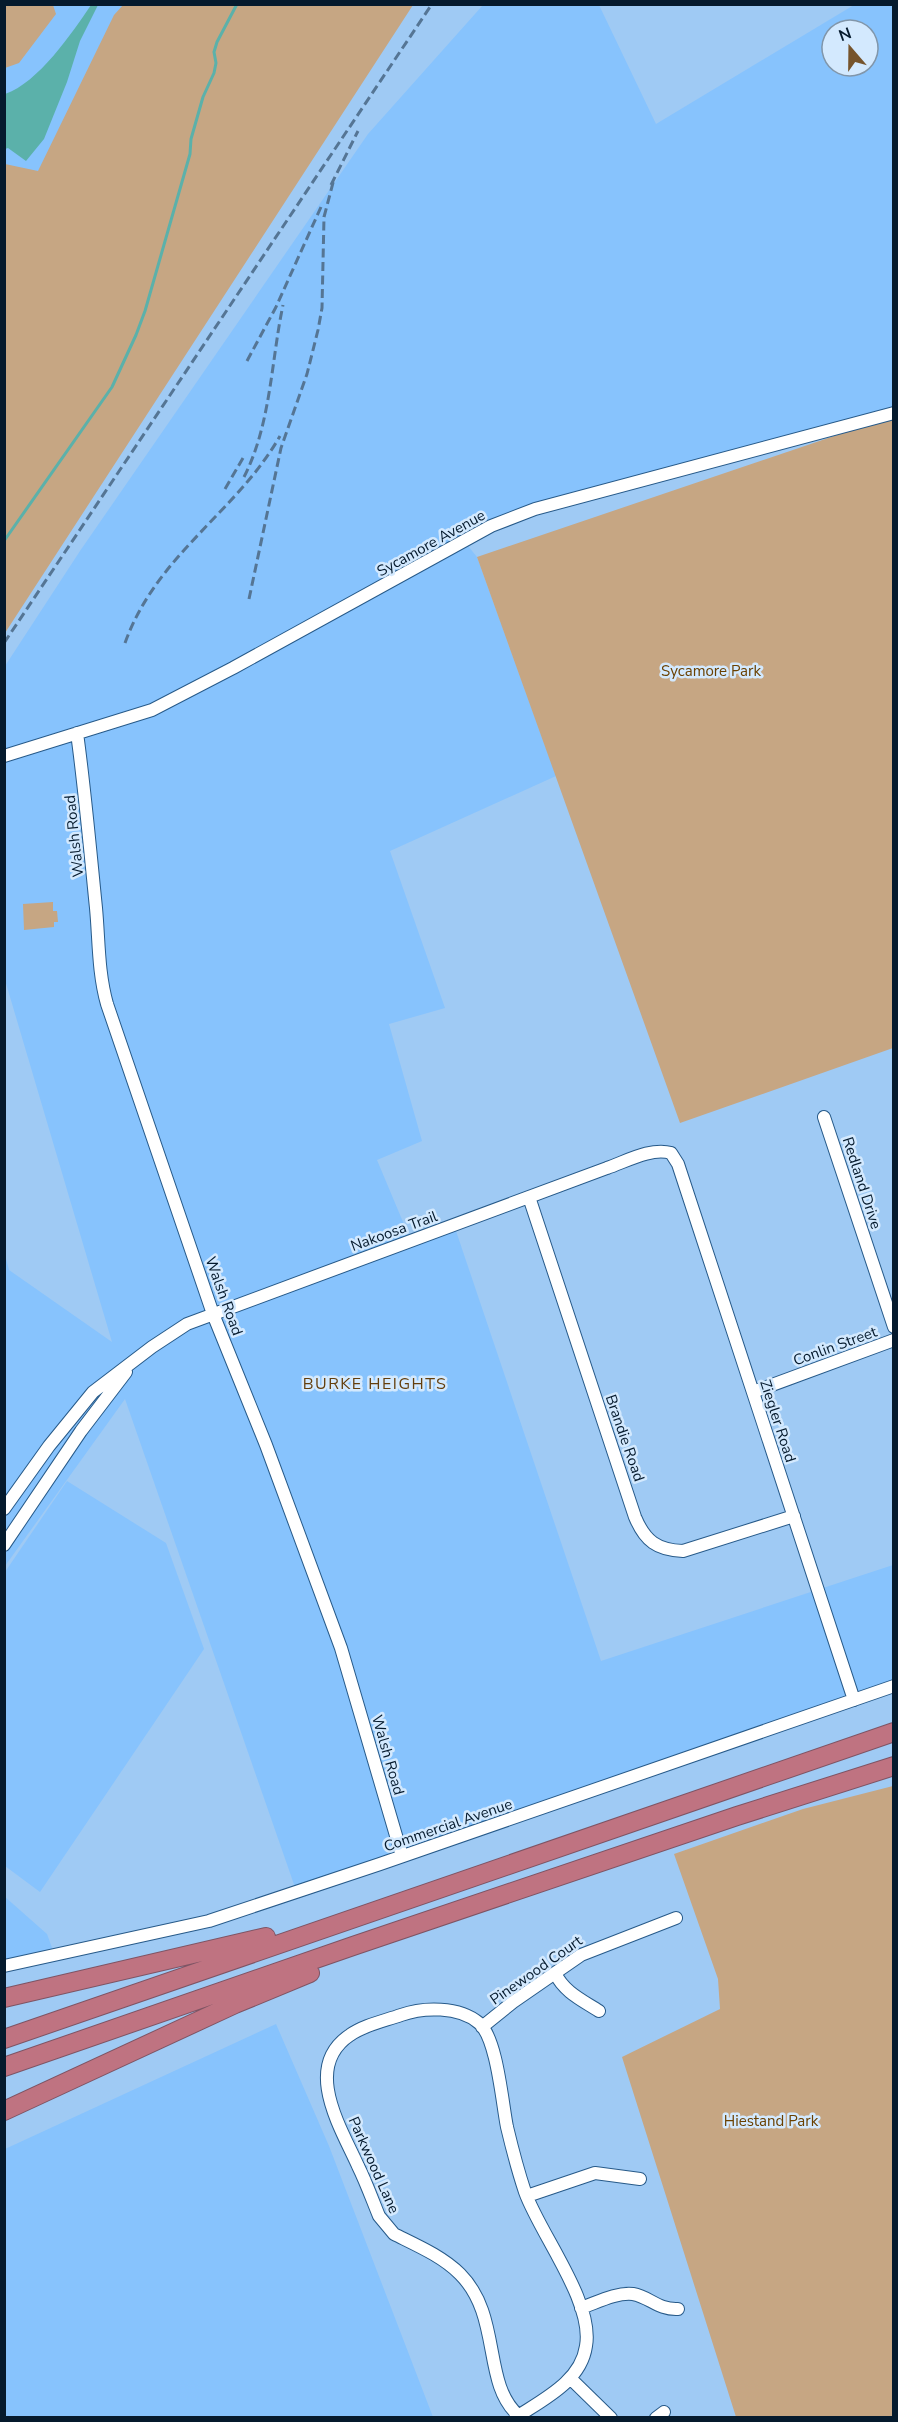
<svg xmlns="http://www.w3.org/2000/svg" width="898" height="2422" font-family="'Nunito Sans',sans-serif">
	<rect width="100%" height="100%" fill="#9fcaf4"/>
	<!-- built -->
	<path fill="#87c3fd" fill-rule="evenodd" d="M4,5H141L48,218L5,201Z
		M483,5H599L656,124L854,5H893V413L535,509L464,541L477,557L556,776L390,851L445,1008L389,1024L422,1141L377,1160L411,1241L454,1225L601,1661L893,1565V1686L297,1893L125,1399L5,1566L4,1251L9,1270L112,1342L5,980V666L80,551L368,134ZM832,30H868V66H832Z
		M67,1481L166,1543L204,1649L40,1892L5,1866V1572Z
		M4,1896L47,1934L55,1956L5,1966Z
		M276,2024L329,2146L433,2417H5V2149Z"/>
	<!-- green -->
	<path fill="#c6a683" d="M4,5H53L56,14L19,63L5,68Z
		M123,5H413L5,633V164L38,171L114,15Z
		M893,416V1048L680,1123L477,557Z
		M53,902V911H57L58,922H54V927L24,930L23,904Z
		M893,1786V2417H736L622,2057L720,2009L718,1979L674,1854L803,1809Z"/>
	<!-- water -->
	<path fill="#5bb1aa" d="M91,5H98L80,41L67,82L44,139L26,161L8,148L5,149V94C38,83 72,33 91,5Z"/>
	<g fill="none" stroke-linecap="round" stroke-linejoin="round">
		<!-- stream -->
		<path stroke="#5bb1aa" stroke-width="3" d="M4,541L112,387L136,335L145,311L190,154L191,139L203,97L214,73L216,63L214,52L217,42L237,4"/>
		<defs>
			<path id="minor" d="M77,733C85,791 90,849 96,908C99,940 98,972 107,1004L213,1314L266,1445L341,1648L402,1856
				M4,756L152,710L233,668L491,526L535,509L894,413
				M824,1117L894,1327
				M529,1197L635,1517C645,1541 657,1550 683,1551L794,1516
				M753,1392L894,1340
				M4,1509L49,1446L93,1392L152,1347L187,1324L607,1168C625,1162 651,1147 671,1153L678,1164L854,1700
				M4,1545L81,1431L126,1372
				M4,1966L209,1921L380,1864L894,1686
				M555,1973C564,1992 582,2000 599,2011
				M482,2027L513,2002L581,1955L676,1918
				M527,2196L595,2173L640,2179
				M581,2308C596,2303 616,2292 633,2294C650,2297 658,2310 678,2309
				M570,2378L611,2418
				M515,2418C542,2400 581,2382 586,2346C594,2302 540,2234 525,2192C518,2171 512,2148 507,2127C502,2102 497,2038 479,2023C459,2006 423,2007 401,2015C384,2021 364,2025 350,2035C302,2067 341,2128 358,2166C366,2182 372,2199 379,2216L394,2234C416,2245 442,2256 460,2274C502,2316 482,2383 518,2415
				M656,2418L664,2412"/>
			<path id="highway" d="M4,1998L266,1937
				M4,2039L894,1732
				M4,2067L353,1946L737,1816L894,1766
				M4,2111L235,2004L310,1973"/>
		</defs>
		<!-- minor casing -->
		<use href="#minor" stroke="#275a89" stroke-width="14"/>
		<!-- highway casing -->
		<use href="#highway" stroke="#7e5464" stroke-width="20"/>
		<!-- minor -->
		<use href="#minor" stroke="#fff" stroke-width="12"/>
		<!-- highway -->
		<use href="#highway" stroke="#bf7381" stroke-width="18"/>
		<!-- rail -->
		<path stroke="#557594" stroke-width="3" stroke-dasharray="9 4.5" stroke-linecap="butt" d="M331,185L358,131
			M247,361L276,307L321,207
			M244,477C271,424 271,362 283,305
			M225,489L243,458
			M249,599L281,448L307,374L318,330L322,308L324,217L334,179
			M4,643L432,4
			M125,643C157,554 236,513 280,436"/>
	</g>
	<g text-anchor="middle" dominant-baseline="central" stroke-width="5" stroke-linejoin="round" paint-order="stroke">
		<!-- street labels -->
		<g font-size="15" fill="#051a2d" stroke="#d3e9fe">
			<text transform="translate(431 543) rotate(-29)">Sycamore Avenue</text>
			<text transform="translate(74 836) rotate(-96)">Walsh Road</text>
			<text transform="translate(862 1183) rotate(72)">Redland Drive</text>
			<text transform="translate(394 1231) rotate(-20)">Nakoosa Trail</text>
			<text transform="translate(224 1296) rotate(70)">Walsh Road</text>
			<text transform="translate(835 1346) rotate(-20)">Conlin Street</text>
			<text transform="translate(778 1421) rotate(72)">Ziegler Road</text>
			<text transform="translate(625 1438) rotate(71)">Brandie Road</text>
			<text transform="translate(388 1755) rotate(74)">Walsh Road</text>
			<text transform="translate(448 1825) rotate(-19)">Commercial Avenue</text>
			<text transform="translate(536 1970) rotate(-35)">Pinewood Court</text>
			<text transform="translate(374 2165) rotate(66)">Parkwood Lane</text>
		</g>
		<!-- park labels -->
		<g font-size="15" fill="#6a4000" stroke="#d3e9fe">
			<text x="711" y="671">Sycamore Park</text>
			<text x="771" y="2121">Hiestand Park</text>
		</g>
		<!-- neighbourhood labels -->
		<g font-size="16" letter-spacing="1.5" fill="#633e0c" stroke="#d3e9fe">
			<text x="375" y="1384">BURKE HEIGHTS</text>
		</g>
	</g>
	<!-- border -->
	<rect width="898" height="2422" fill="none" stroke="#051a2d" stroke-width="12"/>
	<!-- north arrow -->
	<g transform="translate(850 48) rotate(340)"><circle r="28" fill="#d3e9fe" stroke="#8196aa" stroke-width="1.5"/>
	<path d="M0-4.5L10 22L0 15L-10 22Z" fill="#76542c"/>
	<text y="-9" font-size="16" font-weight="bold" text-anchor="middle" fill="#051a2d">N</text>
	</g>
</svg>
